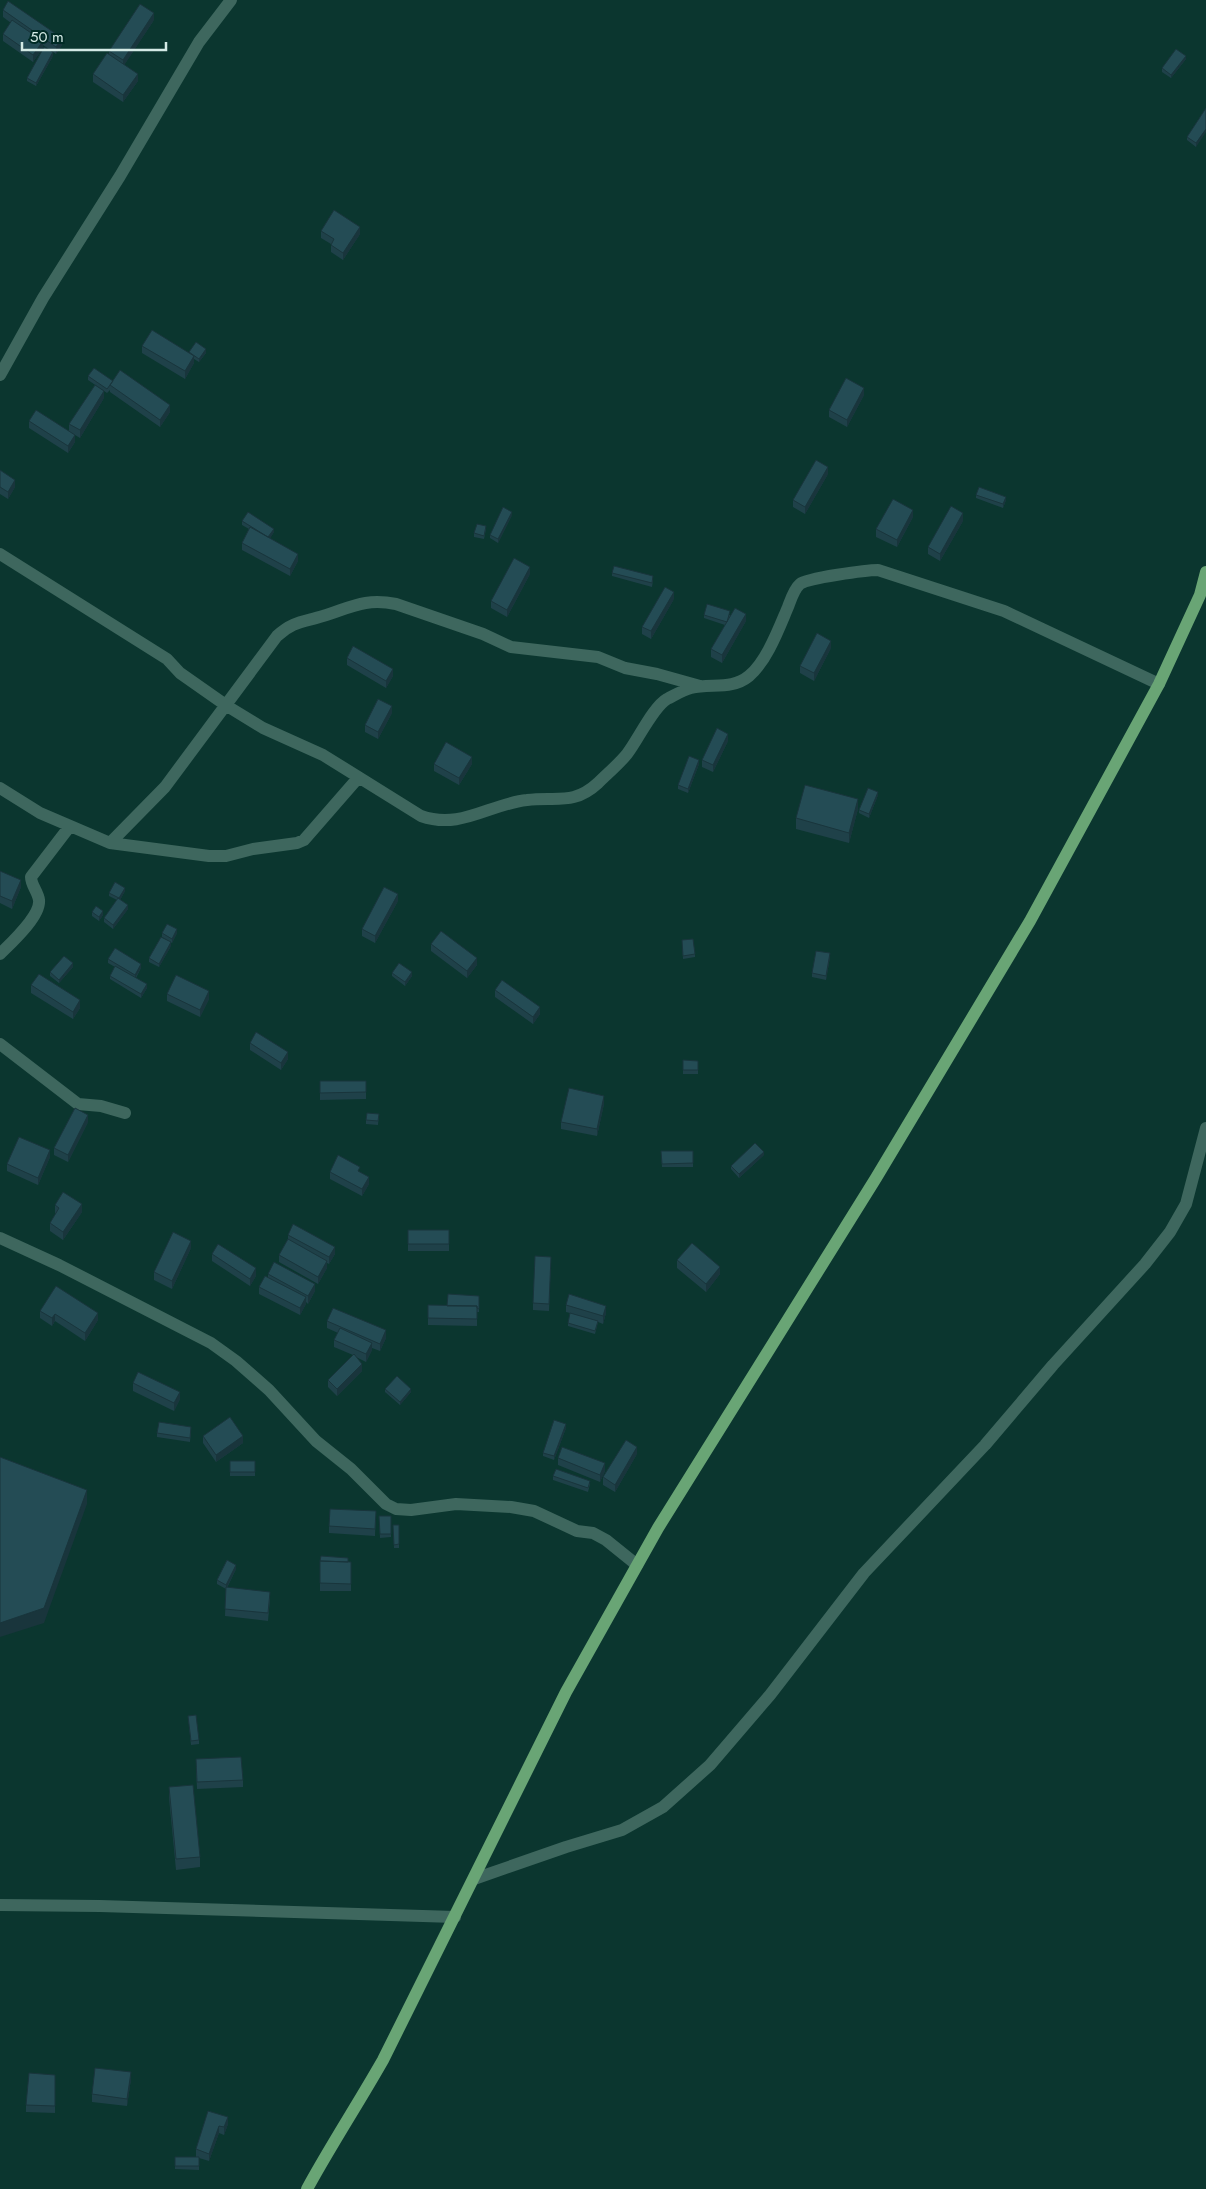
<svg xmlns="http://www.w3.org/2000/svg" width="1206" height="2189" font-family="Jost,sans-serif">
	<rect width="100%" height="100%" fill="#0b362f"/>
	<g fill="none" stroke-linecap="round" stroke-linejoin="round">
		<!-- minor -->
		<path stroke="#3e675e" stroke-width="12" d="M0,375L43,298L120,176L199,42L231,0
			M0,554L167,659L180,673L227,706L263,728L323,755L421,816C461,830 489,804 527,800C556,796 573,806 598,783C607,774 619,764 627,754C638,740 653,707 667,699C675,695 683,690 691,688C711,683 732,690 749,676C767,661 779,628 788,607C791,599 794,589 800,584C807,578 867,570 878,570L1004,611L1159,684
			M0,788L40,813L110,843L209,856H226L253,849L297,843L304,840L358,778
			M110,843L165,787L277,636C293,621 304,622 323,616C352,607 365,598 396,604L483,634L511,647L598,657L625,668L657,674L700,686
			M0,954C11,943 41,916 39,900C38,892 31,885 31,877L70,826
			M0,1044L78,1104L101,1106L125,1113
			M0,1238L59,1265L211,1343L236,1361L269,1390L316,1441L351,1469L386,1504L396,1509L411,1510L456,1504L511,1507L534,1511L577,1531L593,1533L606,1540L637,1565
			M474,1879L566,1847L622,1830L663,1807L710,1765L770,1695L864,1573L985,1445L1053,1365L1145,1264L1170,1232L1186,1204L1206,1128
			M0,1905L100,1906L455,1917"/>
		<!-- major -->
		<path stroke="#69a575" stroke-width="12" d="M307,2189C331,2145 358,2104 383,2060L566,1692L658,1528L876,1178L1030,921L1159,684L1200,595L1206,572"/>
	</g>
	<!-- wall -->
	<path fill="#1f4149" d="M3,10L62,45L56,54L43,45V48L33,62L3,41V34L11,23L3,17Z
		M154,20L124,65L138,81L123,102L93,82V74L109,55V51Z
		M53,56L36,86L27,81V78Z
		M1186,59L1171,78L1162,72V68Z
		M1206,108L1196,147L1187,140V137Z
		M321,231L360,234L343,260L331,252V244L321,238Z
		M142,346L189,353H206L199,362L194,359V363L185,379L142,353Z
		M88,376L113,381L170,412L160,427L110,392V390L107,393L88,380Z
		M864,395L847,427L829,417V410Z
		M104,398L80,438L75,435V442L68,453L29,428V421L69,431V424Z
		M0,470L15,487L8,499L0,494Z
		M828,474L805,514L793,507V500Z
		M976,495L1006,500L1003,508L976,498Z
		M512,515L498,543L490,538V535Z
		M913,517L897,547L876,537V529Z
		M242,521L274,532L270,538L298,561L290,576L242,550V543L249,529L242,525Z
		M963,521L940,561L928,554V547Z
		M486,529L484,539L474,537V533Z
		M612,573L653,580L652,587L612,576Z
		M530,574L507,617L491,608V601Z
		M674,599L651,639L642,634V627Z
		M704,615H730V618L746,621L722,663L711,657V649L725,625L704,618Z
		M831,648L814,681L800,673V666Z
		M347,658L393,676L386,688L347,665Z
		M392,713L378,739L365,732V725Z
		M728,741L713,772L702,767V760Z
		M434,764H472L459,785L434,771Z
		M699,764L688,793L678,789V785Z
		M878,795L869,818L859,813V810Z
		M858,809L849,843L796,829V818Z
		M0,871L21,887L12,909L0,903Z
		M125,891L120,900L128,909L113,929L104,922V918L117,900L109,896V893Z
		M398,901L375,943L362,936V929Z
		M92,912L103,915L99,921L92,916Z
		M162,933H177L172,943L162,937Z
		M682,940L695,954V957L683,959Z
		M431,944L477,965L467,978L431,951Z
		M171,946L159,967L149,962V958Z
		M830,957L826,980L812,977V973Z
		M108,959L141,968L136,978L147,988L141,998L110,979V976L115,967L108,963Z
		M73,967L59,983L50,976V972Z
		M392,973L412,976L405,986L392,976Z
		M31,985L80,1008L73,1019L31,993Z
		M495,990L540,1014L533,1024L495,997Z
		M167,994L209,999L200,1017L167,1001Z
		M250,1043L288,1059L281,1070L250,1050Z
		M683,1060L698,1061V1074H683Z
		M320,1081H366V1099L320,1100Z
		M604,1104L597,1136L561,1129V1122Z
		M379,1114L378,1125L366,1124V1120Z
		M88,1122L68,1162L54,1155V1148Z
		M661,1151H693V1167H662Z
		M764,1155L739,1178L731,1169V1166Z
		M50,1157L38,1185L7,1171V1164Z
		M330,1172H360L369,1184L362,1196L330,1179Z
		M55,1205L82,1212L63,1240L50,1231V1223L56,1213H55Z
		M408,1230H449V1251H408Z
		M288,1235L335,1254L329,1264L327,1263V1268L318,1284L279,1262V1255L288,1239Z
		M191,1248L172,1289L154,1280V1272Z
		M212,1254L256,1276L250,1286L212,1261Z
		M551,1257L549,1311L533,1310V1303Z
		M677,1260L720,1274L706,1292L677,1268Z
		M268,1274L315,1291L308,1304L306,1302V1304L300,1315L259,1294V1287L268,1277Z
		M479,1296V1312H477V1326L428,1325V1305L447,1306Z
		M566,1305L606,1313L603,1324L598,1322L595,1334L568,1326V1323L570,1313L566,1312Z
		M40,1311L98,1320L85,1341L55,1321L52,1326L40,1318Z
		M327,1321L386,1338L380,1351L372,1348V1350L366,1362L356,1357L362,1371L337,1396L328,1387V1380L353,1355L334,1347V1340L338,1333L327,1328Z
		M133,1383L180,1399L174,1411L133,1391Z
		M385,1389L411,1392L400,1405L385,1392Z
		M566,1428L554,1460L543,1456V1453Z
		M191,1431L190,1442L157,1437V1433Z
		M203,1436L243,1443L216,1462L203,1443Z
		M637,1454L615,1492L603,1485V1477Z
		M558,1458L605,1471L600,1482L558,1465Z
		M230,1461H255V1476H230Z
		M553,1476L590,1484L588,1492L553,1480Z
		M376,1511L375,1536L329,1533V1526Z
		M379,1516H391V1537L380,1538Z
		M393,1525H399V1548H394Z
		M320,1561L351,1562V1591H320Z
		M236,1569L227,1588L270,1599L268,1621L225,1616L226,1589L217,1584V1580Z
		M188,1716L199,1740V1744L191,1745Z
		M196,1767L243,1780V1787L197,1789Z
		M169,1787L200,1857V1867L176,1870L169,1798Z
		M55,2075V2113L26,2112V2105Z
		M131,2079L127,2106L92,2102V2094Z
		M208,2111L228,2124L224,2135L219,2133L209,2161L199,2158V2170L175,2169V2157H196V2149Z"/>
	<!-- shaded-wall -->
	<path fill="#19353c" d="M154,13V20L123,67V60Z
		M62,38V45L56,54V47Z
		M43,41V48L33,62V55Z
		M53,52V56L36,86V83Z
		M1186,56V59L1171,78V75Z
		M138,74V81L123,102V95Z
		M1206,129V132L1196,147V143Z
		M360,227V234L343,260V253Z
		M206,349V353L199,362V359Z
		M194,356V363L185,379V371Z
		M864,388V395L847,427V420Z
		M104,391V398L80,438V430Z
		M170,405V412L160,427V420Z
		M75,435V442L68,453V446Z
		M828,467V474L805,514V507Z
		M15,480V487L8,499V492Z
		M1006,497V500L1003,508V504Z
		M913,510V517L897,547V540Z
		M512,512V515L498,543V539Z
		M963,513V521L940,561V554Z
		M274,529V532L268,542V538Z
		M298,554V561L290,576V569Z
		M530,567V574L507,617V610Z
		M674,592V599L651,639V631Z
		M746,614V621L722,663V655Z
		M831,641V648L814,681V673Z
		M393,669V676L386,688V681Z
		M392,706V713L378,739V732Z
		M728,734V741L713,772V765Z
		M472,757V764L459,785V778Z
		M699,760V764L688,793V789Z
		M878,792V795L869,818V814Z
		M858,799V809L849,843V833Z
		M21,880V887L12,909V901Z
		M125,888V891L119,902V898Z
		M398,894V901L375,943V936Z
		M128,905V909L113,929V925Z
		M103,911V915L99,921V917Z
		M177,929V933L172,943V939Z
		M171,942V946L159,967V964Z
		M830,953V957L826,980V976Z
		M477,958V965L467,978V971Z
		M73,963V967L59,983V980Z
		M141,964V968L135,978V975Z
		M412,972V976L405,986V982Z
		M147,984V988L141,998V994Z
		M209,991V999L200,1017V1010Z
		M80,1000V1008L73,1019V1012Z
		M540,1007V1014L533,1024V1017Z
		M288,1052V1059L281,1070V1063Z
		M604,1096V1104L597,1136V1129Z
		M88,1115V1122L68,1162V1155Z
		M50,1150V1157L38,1185V1178Z
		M764,1152V1155L739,1178V1174Z
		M369,1177V1184L362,1196V1189Z
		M82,1204V1212L63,1240V1232Z
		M191,1241V1248L172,1289V1281Z
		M335,1247V1254L329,1264V1257Z
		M327,1261V1268L318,1284V1277Z
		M720,1267V1274L706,1292V1284Z
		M256,1268V1276L250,1286V1279Z
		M315,1284V1291L308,1304V1296Z
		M306,1297V1304L300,1315V1308Z
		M606,1306V1313L603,1324V1316Z
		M98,1313V1320L85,1341V1333Z
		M55,1314V1321L52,1326V1318Z
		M386,1330V1338L380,1351V1344Z
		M372,1343V1350L366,1362V1354Z
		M362,1364V1371L337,1396V1389Z
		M411,1389V1392L400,1405V1402Z
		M180,1392V1399L174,1411V1403Z
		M566,1424V1428L554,1460V1456Z
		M243,1436V1443L216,1462V1455Z
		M637,1447V1454L615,1492V1485Z
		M605,1463V1471L600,1482V1475Z
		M87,1490V1504L44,1623L0,1637V1623Z
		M236,1565V1569L226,1589V1585Z
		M131,2072V2079L127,2106V2099Z
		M228,2117V2124L224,2135V2127Z
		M219,2126V2133L209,2161V2154Z"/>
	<!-- building -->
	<path fill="#244c55" stroke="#19353c" d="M8,1L62,38L56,47L3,10Z
		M140,4L154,13L123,60L109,51Z
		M12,20L43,41L33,55L3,34Z
		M44,47L53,52L36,83L27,78Z
		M1176,49L1186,56L1171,75L1162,68Z
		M107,53L138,74L123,95L93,74Z
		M1206,108V129L1196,143L1187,137Z
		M334,210L360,227L343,253L331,245L334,239L321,231Z
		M152,330L194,356L185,371L142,346Z
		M196,342L206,349L199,359L189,352Z
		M94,368L113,381L107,389L88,376Z
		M120,370L170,405L160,420L110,385Z
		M846,378L864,388L847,420L829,410Z
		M95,385L104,391L80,430L69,424Z
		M36,410L75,435L68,446L29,421Z
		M816,460L828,467L805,507L793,500Z
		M0,470L15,480L8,492L0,487Z
		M979,487L1006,497L1003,504L976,495Z
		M893,499L913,510L897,540L876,529Z
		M951,506L963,513L940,554L928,547Z
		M503,507L512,512L498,539L490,535Z
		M248,512L274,529L268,537L242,521Z
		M477,524L486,526L484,536L474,533Z
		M250,527L298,554L290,569L242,543Z
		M514,558L530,567L507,610L491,601Z
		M614,566L653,576L652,583L612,573Z
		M665,587L674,592L651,631L642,627Z
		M707,604L730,611L727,622L704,615Z
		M735,608L746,614L722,655L711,649Z
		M817,633L831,641L814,673L800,666Z
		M353,646L393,669L386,681L347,658Z
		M378,699L392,706L378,732L365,725Z
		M717,728L728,734L713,765L702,760Z
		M446,742L472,757L459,778L434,764Z
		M689,756L699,760L688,789L678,785Z
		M805,785L858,799L849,833L796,818Z
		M868,788L878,792L869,814L859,810Z
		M0,871L21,880L12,901L0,896Z
		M115,882L125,888L119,898L109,893Z
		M384,887L398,894L375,936L362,929Z
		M118,898L128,905L113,925L104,918Z
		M96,906L103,911L99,917L92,912Z
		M167,924L177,929L172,939L162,933Z
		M441,931L477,958L467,971L431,944Z
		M161,937L171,942L159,964L149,958Z
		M693,939L695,954L683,956L682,940Z
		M115,948L141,964L135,975L108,959Z
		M816,951L830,953L826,976L812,973Z
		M64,956L73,963L59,980L50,972Z
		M399,963L412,972L405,982L392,973Z
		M115,966L147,984L141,994L110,976Z
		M39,974L80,1000L73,1012L31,985Z
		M176,975L209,991L200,1010L167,994Z
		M502,980L540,1007L533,1017L495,990Z
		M256,1032L288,1052L281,1063L250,1043Z
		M683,1060L698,1061V1070H683Z
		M320,1081H366V1092L320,1093Z
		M569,1088L604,1096L597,1129L561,1122Z
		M75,1108L88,1115L68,1155L54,1148Z
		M367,1113L379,1114L378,1121L366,1120Z
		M19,1137L50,1150L38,1178L7,1164Z
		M755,1143L764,1152L739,1174L731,1166Z
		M661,1151H693V1163L662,1164Z
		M338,1155L360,1167L358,1171L369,1177L362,1189L330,1172Z
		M63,1192L82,1204L63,1232L50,1223L59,1208L55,1205Z
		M293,1224L335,1247L329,1257L288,1235Z
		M408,1230H449V1244H408Z
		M173,1232L191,1241L172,1281L154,1272Z
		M288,1239L327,1261L318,1277L279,1255Z
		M692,1243L720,1267L706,1284L677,1260Z
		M218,1244L256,1268L250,1279L212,1254Z
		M535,1256L551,1257L549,1304L533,1303Z
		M274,1262L315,1284L308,1296L268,1274Z
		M265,1276L306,1297L300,1308L259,1287Z
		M56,1286L98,1313L85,1333L55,1314L52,1318L40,1311Z
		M448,1294L479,1296V1309L477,1308V1306H447Z
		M569,1294L606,1306L603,1316L566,1305Z
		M428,1305L477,1306V1319L428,1318Z
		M333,1308L386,1330L380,1344L327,1321Z
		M570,1313L598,1321L595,1331L568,1323Z
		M340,1328L372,1343L366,1354L334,1340Z
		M354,1354L362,1364L337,1389L328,1380Z
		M138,1372L180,1392L174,1403L133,1383Z
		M397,1376L411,1389L400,1402L385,1389Z
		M230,1417L243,1436L216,1455L203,1436Z
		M554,1420L566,1424L554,1456L543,1453Z
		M159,1422L191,1427L190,1438L157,1433Z
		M626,1440L637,1447L615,1485L603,1477Z
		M562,1447L605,1463L600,1475L558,1458Z
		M0,1457L87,1490L44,1608L0,1623Z
		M230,1461H255V1472H230Z
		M556,1469L590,1481L588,1488L553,1476Z
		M330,1509L376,1511L375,1529L329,1526Z
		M379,1516H391V1534H380Z
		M393,1525H399V1544L394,1545Z
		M321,1556L348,1558V1562L320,1561Z
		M227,1560L236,1565L226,1585L217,1580Z
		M320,1561L351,1562V1584L320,1583Z
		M226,1587L270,1592L268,1613L225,1609Z
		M196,1715L199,1740L191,1741L188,1716Z
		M241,1757L243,1780L197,1782L196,1759Z
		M193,1785L200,1857L176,1859L169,1787Z
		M95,2068L131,2072L127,2099L92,2094Z
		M29,2073L55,2075V2106L26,2105Z
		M208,2111L228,2117L224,2127L219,2126L209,2154L196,2149Z
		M175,2157H199V2166H175Z"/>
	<!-- scale -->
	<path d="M22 42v8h144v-8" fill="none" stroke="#d4eae5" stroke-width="2.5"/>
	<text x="30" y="42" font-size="15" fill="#d4eae5" stroke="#002b25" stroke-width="4" paint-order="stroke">50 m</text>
</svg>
